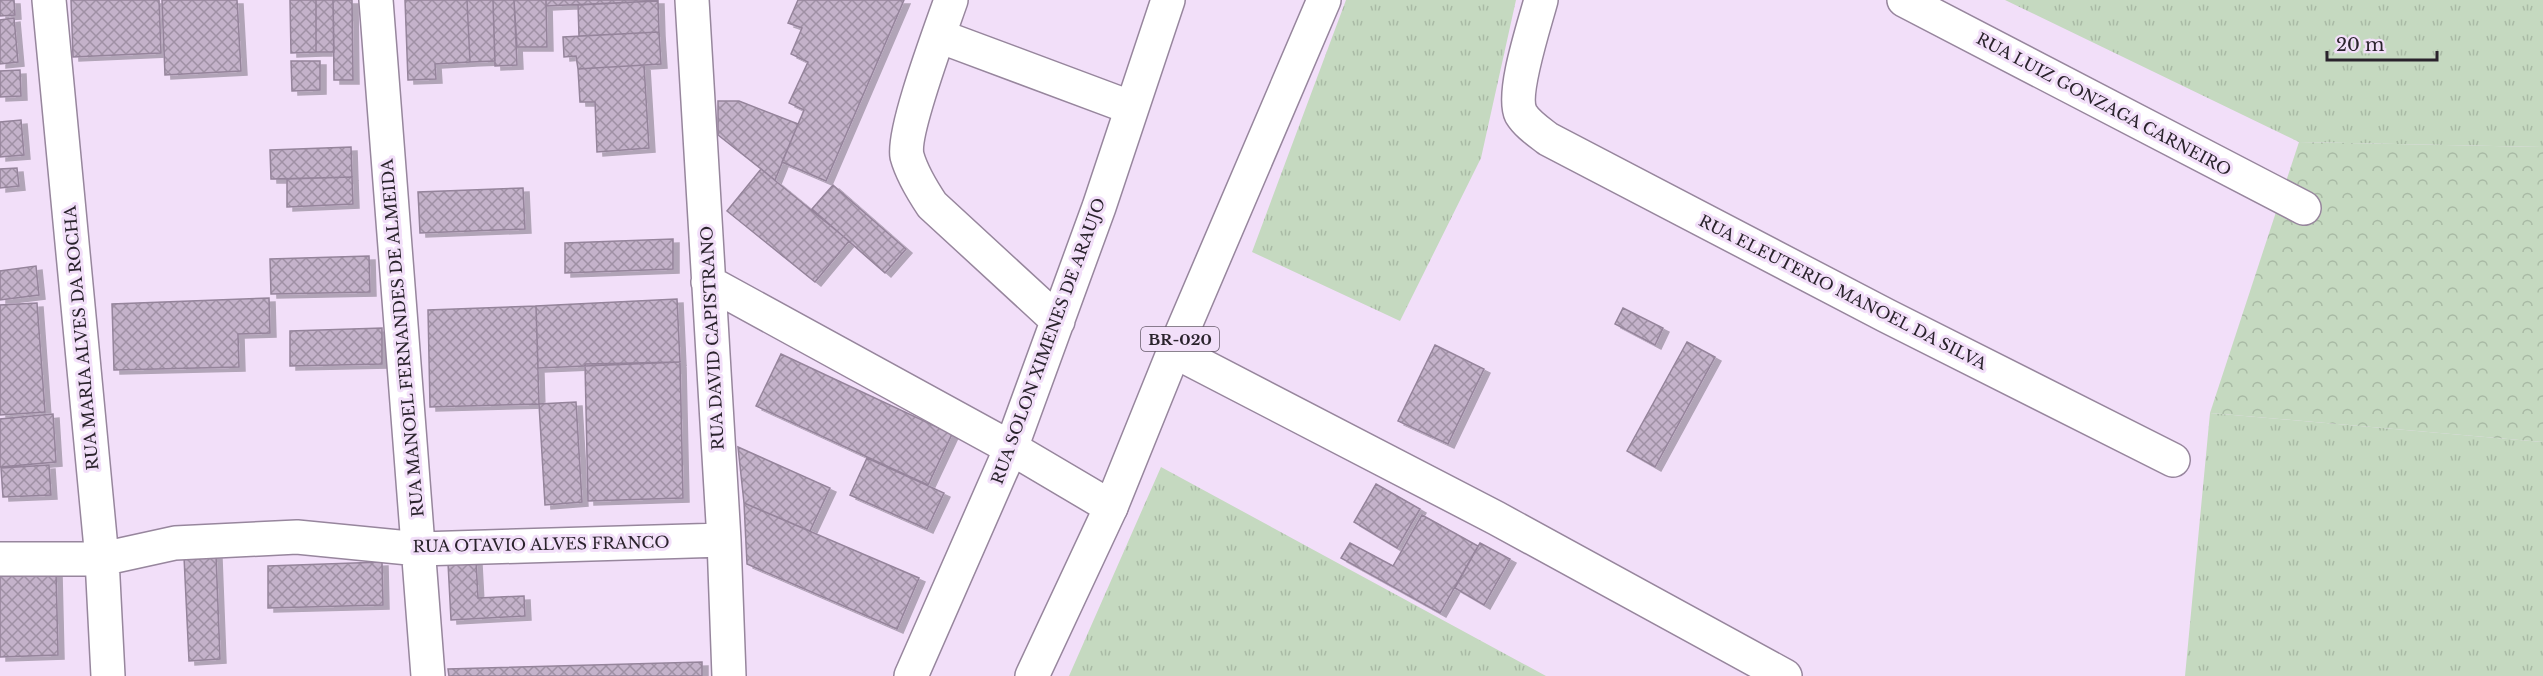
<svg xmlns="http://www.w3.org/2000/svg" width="2543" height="676" font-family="'Libre Baskerville',serif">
	<defs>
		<pattern id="grass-tufts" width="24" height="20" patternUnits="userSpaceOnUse" patternTransform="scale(1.5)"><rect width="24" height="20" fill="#c5d9c0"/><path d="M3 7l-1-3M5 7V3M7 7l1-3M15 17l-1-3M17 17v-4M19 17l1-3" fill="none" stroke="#a9baa5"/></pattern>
		<pattern id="forest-crowns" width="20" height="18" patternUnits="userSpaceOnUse" patternTransform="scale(1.5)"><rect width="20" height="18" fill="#c5d9c0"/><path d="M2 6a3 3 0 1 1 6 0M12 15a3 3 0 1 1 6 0" fill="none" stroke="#a9baa5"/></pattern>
		<pattern id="building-cross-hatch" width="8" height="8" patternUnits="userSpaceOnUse" patternTransform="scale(1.5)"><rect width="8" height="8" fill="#c4b2ca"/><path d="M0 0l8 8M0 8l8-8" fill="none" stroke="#9f90a4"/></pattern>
		<filter id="shadow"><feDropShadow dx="6" dy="4" stdDeviation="0" flood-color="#0004"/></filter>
	</defs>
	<rect width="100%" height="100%" fill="#f2dff9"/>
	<!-- grass -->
	<path fill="url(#grass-tufts)" d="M1346,0H1516L1481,158L1400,321L1252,252Z
		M2005,0H2543V147L2299,142Z
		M2210,413L2543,442V676H2185Z
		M1161,467L1546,676H1069Z"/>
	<!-- forest -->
	<path fill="url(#forest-crowns)" d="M2299,142L2543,147V442L2210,413Z"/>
	<!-- building -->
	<path fill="url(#building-cross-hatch)" stroke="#95849b" stroke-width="1.5" filter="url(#shadow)" d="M0,0H14L15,15L0,16Z
		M71,0H159L161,53L73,57Z
		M162,0H237L241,71L165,75Z
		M290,0H316V52L291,53Z
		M316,0H333L334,52H316Z
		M333,0H352L353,80H334Z
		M405,0H467L470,62L435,64L436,79L408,80Z
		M467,0H493L495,61L470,62Z
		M493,0H514L517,65L495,66Z
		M514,0H546L547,47H517Z
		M546,0H658V1L546,6Z
		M798,0H904L826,181L782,162L804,110L789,103L808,62L791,54L802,28L788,23Z
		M658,1L659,32L579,36L578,5Z
		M14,18L18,62L0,64V20Z
		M659,32L661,64L578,69L576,56L564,57L563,37Z
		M291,61H320V90L292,91Z
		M644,65L649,148L597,152L595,102H580L578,69Z
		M20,70L21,96L0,97V71Z
		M718,101H739L798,124L775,180L718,135Z
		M21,120L24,155L0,157V122Z
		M351,147L352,177L271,179L270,150Z
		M17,168L19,186L0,188V169Z
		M761,169L849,241L815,282L727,211Z
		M352,177L353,204L287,207V179Z
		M833,185L906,249L885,273L812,209Z
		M523,188L525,229L420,233L418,192Z
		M673,239V269L565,273V243Z
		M369,256L370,292L271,294L270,259Z
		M36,266L39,295L0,300V271Z
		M269,298L270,333L238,334L239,367L114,370L112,304Z
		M677,299L680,362L538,368L536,306Z
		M37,303L45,412L0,415V305Z
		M536,306L539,404L430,407L428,310Z
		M1623,308L1663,328L1655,345L1615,324Z
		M382,328V364L290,366V331Z
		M1687,342L1715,357L1655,467L1627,451Z
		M1435,345L1484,369L1448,444L1398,421Z
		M781,354L952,434L928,485L756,406Z
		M680,362L683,498L588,501L585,364Z
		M576,402L582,502L545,505L539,404Z
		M53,414L56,462L0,467V419Z
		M738,447L830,488L810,531L744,503Z
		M867,458L944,493L927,529L850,495Z
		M49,465L51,495L3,497L1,468Z
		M1376,484L1420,509L1397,548L1354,522Z
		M744,503L919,578L897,629L747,564Z
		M1422,515L1478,546L1440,613L1341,558L1350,543L1393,566Z
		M1480,543L1510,559L1484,605L1455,588Z
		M216,555L220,659L189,661L184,557Z
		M476,561L478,598L524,596L525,616L451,620L448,563Z
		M382,562L383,605L268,608V566Z
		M56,571L58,655L0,657V573Z
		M702,662V676H449L448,669Z"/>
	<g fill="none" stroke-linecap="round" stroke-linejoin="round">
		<defs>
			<path id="minor" d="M49,0L102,559L108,676
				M376,0L428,676
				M692,0L724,540L729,676
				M951,0C941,29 902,132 907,156C912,174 922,190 932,205L1058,321
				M1541,0C1535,23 1511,94 1521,114C1527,124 1539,132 1548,139L1887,316L2173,460
				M1904,0L2304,208
				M939,36L1132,108
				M708,282L1011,448L1111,507
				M1174,351L1496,518L1785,676
				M0,559H102L175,543L297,537L419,549L724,540
				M911,676L1011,448L1099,207L1168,0"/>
			<path id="highway" d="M1032,676L1111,507L1174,351L1324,0"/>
		</defs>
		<!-- minor casing -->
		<use href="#minor" stroke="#97869d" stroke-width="36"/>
		<!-- highway casing -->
		<use href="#highway" stroke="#97869d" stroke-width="36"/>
		<!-- minor -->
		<use href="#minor" stroke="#fff" stroke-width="33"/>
		<!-- highway -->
		<use href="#highway" stroke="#fff" stroke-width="33"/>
	</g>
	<g text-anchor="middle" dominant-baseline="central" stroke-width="6" stroke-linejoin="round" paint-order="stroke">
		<!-- shield labels -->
		<rect fill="#f2dff9" stroke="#665b6a" stroke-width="1.5" x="1141" y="327" width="78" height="24" rx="4.5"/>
		<g font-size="15" font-weight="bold" fill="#2a232c">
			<text x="1180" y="339">BR-020</text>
		</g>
		<!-- street labels -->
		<g font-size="16" fill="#2a232c" stroke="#f2dff9">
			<text transform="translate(2104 104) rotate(28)">RUA LUIZ GONZAGA CARNEIRO</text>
			<text transform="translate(1843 292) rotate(27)">RUA ELEUTERIO MANOEL DA SILVA</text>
			<text transform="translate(81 338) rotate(-95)">RUA MARIA ALVES DA ROCHA</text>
			<text transform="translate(402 338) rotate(-95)">RUA MANOEL FERNANDES DE ALMEIDA</text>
			<text transform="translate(712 338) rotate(-93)">RUA DAVID CAPISTRANO</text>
			<text transform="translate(1048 341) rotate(-70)">RUA SOLON XIMENES DE ARAUJO</text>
			<text transform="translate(541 544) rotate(-1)">RUA OTAVIO ALVES FRANCO</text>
		</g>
	</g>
	<!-- scale -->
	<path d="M2327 51v9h110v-9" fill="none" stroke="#2a232c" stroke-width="3"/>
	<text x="2336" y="51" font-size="18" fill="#2a232c" stroke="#f2dff9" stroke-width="4.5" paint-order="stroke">20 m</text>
</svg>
